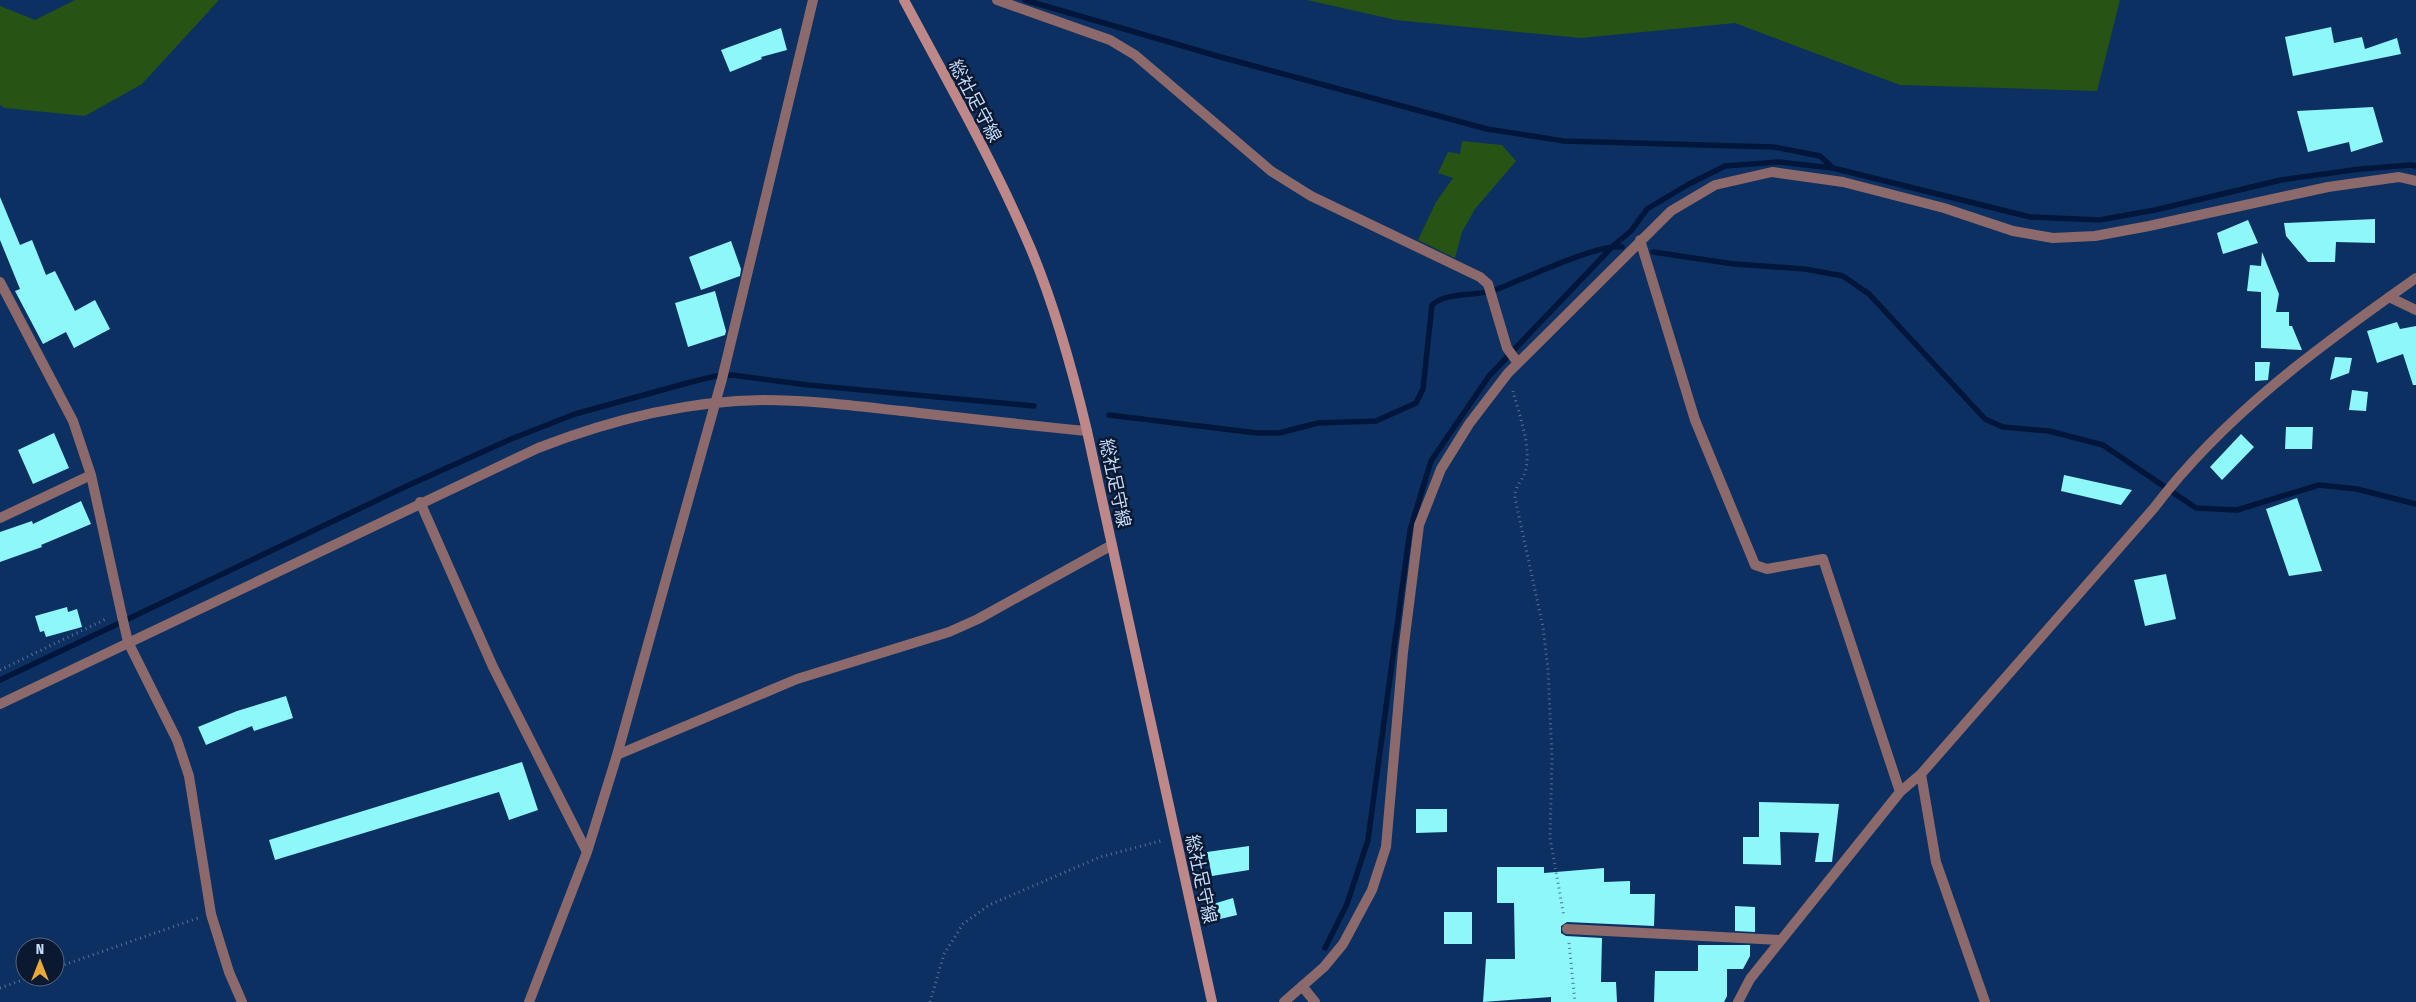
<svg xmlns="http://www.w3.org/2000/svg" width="2416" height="1002" font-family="'Fira Sans Condensed','Noto Sans JP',sans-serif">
	<rect width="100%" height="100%" fill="#0c3062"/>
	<!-- green -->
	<path fill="#275314" d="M75,0H219L142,84L85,116L5,108L0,105V6L35,20Z
		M1307,0H2120L2097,91L1900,85L1735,23L1581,38L1396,20Z
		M1462,141L1502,145L1516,161L1475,209L1462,232L1455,258L1418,240L1436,202L1453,178L1438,173L1448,152L1460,154Z"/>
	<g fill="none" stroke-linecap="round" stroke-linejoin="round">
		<!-- stream -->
		<path stroke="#00163a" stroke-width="5.5" d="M1025,0L1217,56L1487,129L1564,141L1774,147L1820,156L1833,168
			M1653,252L1734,264L1805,269L1843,276L1869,294L1985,419L2003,427L2049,431L2103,445L2196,508L2237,510L2319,485L2357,489L2416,504
			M1109,415L1257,433H1279L1318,423L1376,421L1416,403L1423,389L1432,305C1448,291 1475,297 1495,290C1522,280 1598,243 1622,247
			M0,680L409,485L511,439L575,414L691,382L716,376L732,375L808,385L1034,406
			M1325,948L1347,904L1368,840L1410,530L1431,461L1489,376L1613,246L1631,231L1647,209L1689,184L1725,166L1779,162L1833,168L2030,217L2099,220L2155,210L2281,180L2360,169L2411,165L2416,166"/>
	</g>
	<!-- building -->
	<path fill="#8ef7fa" d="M2331,27L2334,43L2362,37L2365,49L2397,38L2401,54L2293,76L2285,37Z
		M781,28L787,50L761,57L762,59L730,72L721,50Z
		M2373,107L2383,142L2351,152L2349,142L2308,152L2297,111Z
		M0,197L20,245L32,240L46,275L55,271L75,311L95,300L110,329L74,348L66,332L43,344L15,291L20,289L0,240Z
		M2375,219V243L2336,242L2335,262H2308L2286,236L2284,223Z
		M2248,220L2258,243L2223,254L2217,233Z
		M731,241L741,269L740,276L701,290L689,257Z
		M2262,252L2279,294L2276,312H2289V326H2292L2302,350L2261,348V292L2247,291L2250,265L2261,266Z
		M715,291L726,331L725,335L688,347L675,303Z
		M2397,322L2400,329L2416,326V385H2413L2403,354L2377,363L2367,331Z
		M2335,357L2352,358L2349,373L2330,380Z
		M2255,362H2270L2268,380L2255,381Z
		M2352,390L2368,392L2366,411L2349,410Z
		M2286,427H2313L2312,449H2285Z
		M54,433L69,468L33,484L18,450Z
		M2241,434L2254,447L2222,480L2210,467Z
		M2064,475L2132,490L2121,505L2061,491Z
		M2297,498L2322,571L2289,576L2266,509Z
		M81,501L91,524L41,545L42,547L0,562V532L32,521L33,524Z
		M2166,574L2176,619L2145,626L2134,580Z
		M67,607L68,612L77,609L82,627L46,637L44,631L40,632L35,616Z
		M286,696L293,718L254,731L252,726L206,745L198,727L237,711Z
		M522,762L538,810L509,820L499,792L275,860L269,840Z
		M1759,802L1839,804L1832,862H1815L1819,833L1780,832L1781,865L1743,864V837H1759Z
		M1416,809H1447V832L1416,833Z
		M1249,846V870L1212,876L1207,852Z
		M1497,867H1544V873L1604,868V882L1630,881V894H1655L1654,926L1567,922L1561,926V933L1566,936L1602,938L1601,982H1616L1617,1002H1551V997L1483,1002L1486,959H1515L1514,903H1497Z
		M1233,898L1237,915L1220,919L1213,904Z
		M1735,906L1755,907V932L1735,931Z
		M1444,912H1472V944H1444Z
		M1698,945H1750V956L1743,969H1727V996L1724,1002H1654L1655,971H1698Z"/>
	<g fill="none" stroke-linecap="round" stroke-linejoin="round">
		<!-- path -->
		<path stroke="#55739e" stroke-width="3" stroke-dasharray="1 4" stroke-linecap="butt" d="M1513,391C1519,415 1531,444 1526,469C1524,480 1514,486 1515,498L1543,627L1548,669L1552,758L1550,838L1564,917
			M0,670L108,618
			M1569,943L1575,1002
			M55,968L198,918
			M0,988L31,977
			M930,1002L944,954L963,924L989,905L1100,857L1164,840"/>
		<!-- service -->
		<path stroke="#8c696a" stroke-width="10" d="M0,282L73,421L91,475L122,616
			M0,518L91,475"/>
		<!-- minor -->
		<path stroke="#8c696a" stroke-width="10" d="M997,0L1110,40L1135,55L1271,171L1311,196L1480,277L1488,284L1507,348L1518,363
			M1640,240L1695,420L1755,565L1767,569L1823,559L1900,792
			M2389,297L2416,310
			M420,502L493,667L587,852
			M122,616L128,642L177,740L189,776L211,914L229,972L242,1002
			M617,755L797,679L949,632L978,619L1112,545
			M1921,774L1936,862L1985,1002
			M1567,929L1780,940
			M1302,986L1315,1002
			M529,1002L587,852L617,755L722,379L813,0
			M1284,1002L1324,967L1343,944L1372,890L1386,847L1403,652L1419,525L1441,469L1469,424L1508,373L1671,211L1715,185L1772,172L1843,182L1944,208L2013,231L2053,238L2095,236L2149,226L2328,187L2399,177L2416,181
			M1738,1002L1750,979L1900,792L1921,774L2154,508C2224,415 2321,345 2416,278"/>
		<!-- tertiary -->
		<path stroke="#8c696a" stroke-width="10" d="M0,704L538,448C610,420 685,401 763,400C810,400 856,406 902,411C964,418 1025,425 1087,431"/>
		<!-- secondary -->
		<path stroke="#be8889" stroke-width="10" d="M904,0C947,81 994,162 1030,247C1055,306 1072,368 1087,431L1212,1002"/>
	</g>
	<g text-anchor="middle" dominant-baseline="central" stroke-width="5" stroke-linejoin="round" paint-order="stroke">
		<!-- street labels -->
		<g font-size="18" fill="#c6dcfb" stroke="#0a1930">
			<text transform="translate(975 101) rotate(62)">総社足守線</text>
			<text transform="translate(1115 483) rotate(78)">総社足守線</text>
			<text transform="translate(1201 879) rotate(78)">総社足守線</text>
		</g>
	</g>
	<!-- north arrow -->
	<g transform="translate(40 962)"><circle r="24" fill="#0a1930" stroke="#556781"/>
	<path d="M0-4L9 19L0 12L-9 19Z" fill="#e9aa38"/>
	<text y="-8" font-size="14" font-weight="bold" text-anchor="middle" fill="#c6dcfb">N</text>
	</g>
</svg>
